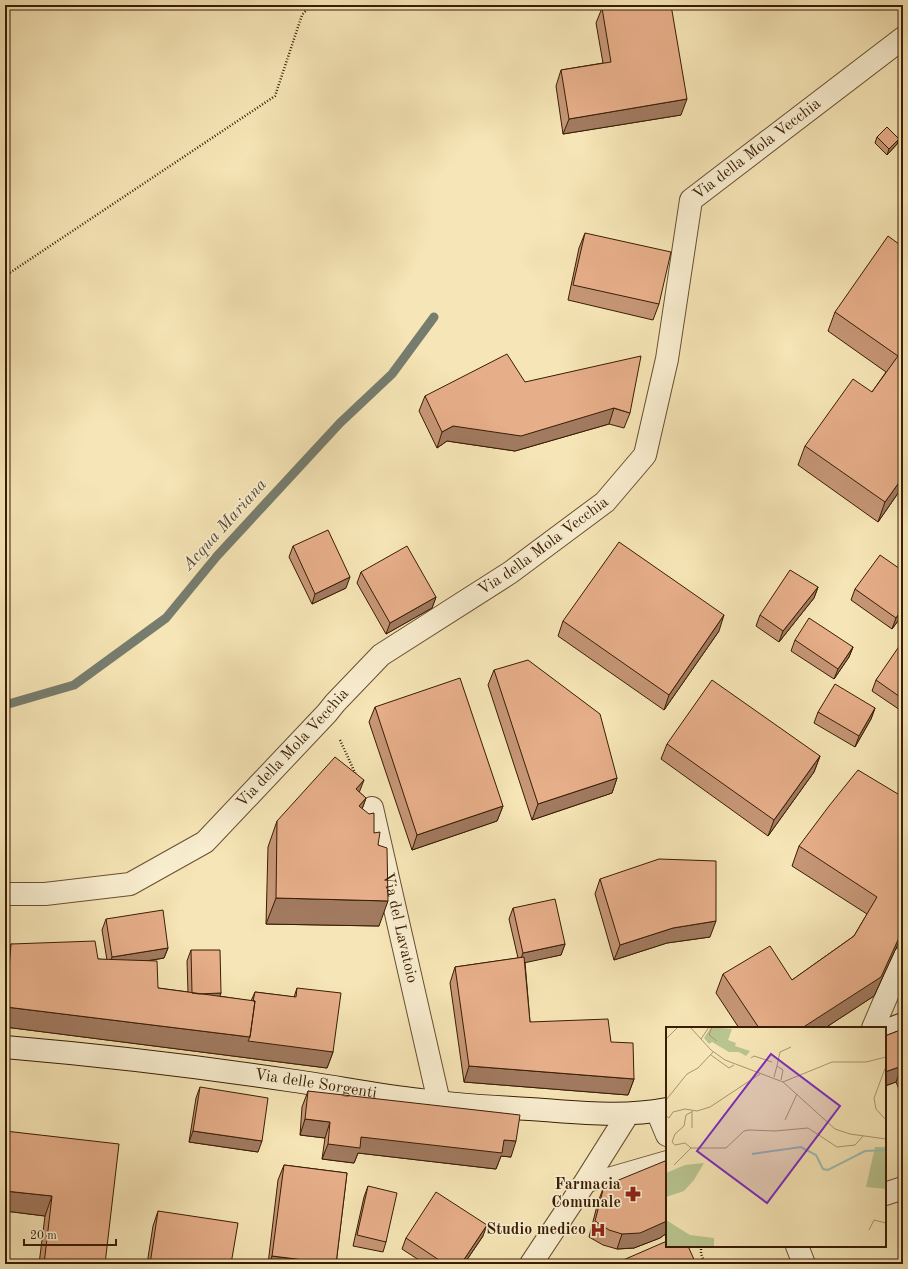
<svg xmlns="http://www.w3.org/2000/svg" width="908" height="1269" font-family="'Old Standard TT',serif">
	<rect width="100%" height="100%" fill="#f6e5b6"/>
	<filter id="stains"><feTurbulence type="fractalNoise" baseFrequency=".005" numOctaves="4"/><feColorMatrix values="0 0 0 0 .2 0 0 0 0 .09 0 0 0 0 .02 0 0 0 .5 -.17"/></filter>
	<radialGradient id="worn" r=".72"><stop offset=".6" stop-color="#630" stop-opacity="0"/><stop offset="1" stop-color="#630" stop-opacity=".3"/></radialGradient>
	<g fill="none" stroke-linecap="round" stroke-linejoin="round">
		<!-- stream -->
		<path stroke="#767d6f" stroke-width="9" d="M5,705L74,685L166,618L217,556L340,423L392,374L434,317"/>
		<defs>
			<path id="lane" d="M584,1184L667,1160"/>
			<g id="street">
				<path id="s1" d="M372,808L439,1102"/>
				<path id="s2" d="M5,894H45L130,884L205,842L327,713L335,703L381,655L511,572L605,502L645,455L667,359L691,200L903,38"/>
				<path d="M873,1028L903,958"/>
				<path d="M657,1111L667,1135"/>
				<path d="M885,1194L903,1188"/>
				<path d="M797,1246L804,1264"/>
				<path d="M531,1264L584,1184L628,1114"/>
			</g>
			<g id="secondary">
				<path d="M885,1031L903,1024"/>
				<path id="s3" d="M5,1047C99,1055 194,1066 288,1080C332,1086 376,1095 420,1100C461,1106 502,1107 544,1110C585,1113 626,1117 667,1109"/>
			</g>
		</defs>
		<!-- lane casing -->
		<use href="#lane" stroke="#684f30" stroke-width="20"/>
		<!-- street casing -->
		<use href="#street" stroke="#684f30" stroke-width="24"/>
		<!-- secondary casing -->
		<use href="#secondary" stroke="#391d04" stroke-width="24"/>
		<!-- path -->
		<path stroke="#391d04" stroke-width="2.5" stroke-dasharray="1 2" stroke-linecap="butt" d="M5,276L275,96L302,15L311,5
			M340,740L356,775
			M701,1246V1254L705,1264"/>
		<!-- lane -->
		<use href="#lane" stroke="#f9eed0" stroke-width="18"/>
		<!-- street -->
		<use href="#street" stroke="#f9eed0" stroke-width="22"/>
		<!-- secondary -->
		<use href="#secondary" stroke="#f9eed0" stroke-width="22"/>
	</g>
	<!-- wall -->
	<path fill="#c69676" stroke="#391d04" d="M602,8L681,115L563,134L556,86L561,70L603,63L596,23Z
		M903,81V92L900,87Z
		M877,137L899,139L897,144L887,155L875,143Z
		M585,233L659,304L653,320L568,300L579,248Z
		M903,247V486L878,522L798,465L805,446L872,392L886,372L828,331L835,312Z
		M525,382L630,413L624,428L609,424L515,451L447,441L437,448L419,411L425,396Z
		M293,546L346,588L312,604L289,557Z
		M903,571V614L892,629L851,600L855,589Z
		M361,572L436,597L432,608L386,634L357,583Z
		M818,587L814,598L779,642L756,626L760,615Z
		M563,621L719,631L664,710L558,636Z
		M795,640L853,647L849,657L834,679L791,651Z
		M903,647V712L872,691L876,680Z
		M494,670L617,778L612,793L532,820L488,685Z
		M375,707L503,806L497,821L412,850L369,722Z
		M875,708L871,719L855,747L814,723L818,712Z
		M667,744L820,756L814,772L768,836L661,759Z
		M359,792L366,798L362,809L374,833L378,845L379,926L266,924L268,847L277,821Z
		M903,797V933L874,996L825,1028H739L716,993L723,974L792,980L854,936L867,914L792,866L799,846Z
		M600,879L710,937L667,943L614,960L595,894Z
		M513,908L565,944L561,955L525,962L530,1022L611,1042L634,1079L628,1095L464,1082L450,983L455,967L518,958L509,919Z
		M106,919L168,948L164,958L148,961L158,988L188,992L187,961L191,950L221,993L219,996L251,1001L255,992L294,997L297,988L333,1052L327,1068L5,1027V960L11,944L98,959L107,960L102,930Z
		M903,1029V1093L901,1094L896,1082L885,1086V1036Z
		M200,1087L258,1152L189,1142L196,1098Z
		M308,1091L511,1157L501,1156L496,1169L358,1153L354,1163L322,1159L325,1138L300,1135L302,1107Z
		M5,1131L105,1264H39L45,1216L5,1211Z
		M284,1165L347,1173L336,1264H268L278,1180Z
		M667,1165V1233L660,1238L634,1248L617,1249L603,1245L589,1237L598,1202L604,1186Z
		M368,1186L386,1242L383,1252L353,1246L364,1197Z
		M158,1211L231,1264H147L153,1226Z
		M483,1236L464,1264H425L402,1249L406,1238Z"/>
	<!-- shaded-wall -->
	<path fill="#a17a60" stroke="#391d04" d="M687,99L681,115L563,134L569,119Z
		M899,139L897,144L887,155L889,149Z
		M614,408L609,424L515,451L447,441L437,448L442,432L453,426Z
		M903,477V486L878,522L885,502Z
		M350,577L346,588L312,604L315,594Z
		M818,587L814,598L779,642L783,631Z
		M436,597L432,608L386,634L390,623Z
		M903,608V614L892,629L896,618Z
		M724,615L719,631L664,710L669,695Z
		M853,647L849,657L834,679L838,669Z
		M875,708L871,719L855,747L859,736Z
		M820,756L814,772L768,836L774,820Z
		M617,778L612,793L532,820L538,804Z
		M364,780L354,806L356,789Z
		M366,798L357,823L359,806Z
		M503,806L497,821L412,850L417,835Z
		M276,898L388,901L379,926L266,924Z
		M716,921L710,937L667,943L614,960L620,945L673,928Z
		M903,929V933L874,996L825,1028H802Z
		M565,944L561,955L519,964L523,953Z
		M168,948L164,958L108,967L112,957Z
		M221,993L217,1004L192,994Z
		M6,1007L250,1037L333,1052L327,1068L5,1027V1009Z
		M469,1066L634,1079L628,1095L464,1082Z
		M902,1066L896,1082L885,1086V1072Z
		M305,1119L330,1122L325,1138L300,1135Z
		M193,1131L262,1141L258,1152L189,1142Z
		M361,1137L504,1140L516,1141L511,1157L501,1156L496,1169L358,1153L354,1163L322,1159L328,1144Z
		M5,1191L52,1196L45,1216L5,1211Z
		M667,1221V1233L660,1238L634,1248L617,1249L622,1234Z
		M487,1225L483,1236L464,1264H461Z
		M272,1256L336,1264H269Z"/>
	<!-- building -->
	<path fill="#e6ae89" stroke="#391d04" d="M619,5H671L687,99L569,119L561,70L611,62L602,8Z
		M887,127L899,139L889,149L877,137Z
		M585,233L671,252L659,304L573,285Z
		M888,236L903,247V477L885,502L805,446L853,379L872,392L898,356L835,312Z
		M507,354L525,382L641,356L630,413L614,408L521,436L453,426L442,432L425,396Z
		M328,530L350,577L315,594L293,546Z
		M619,542L724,615L669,695L563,621Z
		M407,546L436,597L390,623L361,572Z
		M880,555L903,571V608L896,618L855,589Z
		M790,570L818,587L783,631L760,615Z
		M809,618L853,647L838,669L795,640Z
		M900,645L903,647V699L876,680Z
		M528,660L600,714L617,778L538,804L494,670Z
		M460,678L503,806L417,835L375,707Z
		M712,680L820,756L774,820L667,744Z
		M835,684L875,708L859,736L818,712Z
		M335,757L364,780L356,789L366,798L359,806L369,814L374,813V833L380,832L378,845L387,848L388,901L276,898L277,821Z
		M858,770L903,797V929L881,977L802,1028H759L723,974L770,946L792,980L854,936L877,897L799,846L829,806Z
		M659,859L716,861V921L673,928L620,945L600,879Z
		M555,899L565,944L523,953L513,908Z
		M163,910L168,948L112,957L106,919Z
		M95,941L98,959L157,961L158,988L255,1001L250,1037L6,1007L11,944Z
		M191,950H220L221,993L199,994L192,993Z
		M524,957L530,1022L608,1019L611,1042L633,1043L634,1079L469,1066L455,967Z
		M297,988L341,993L333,1052L248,1041L250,1037L255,1001H253L255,992L296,997Z
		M903,1029V1069L902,1066L885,1072V1036Z
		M200,1087L268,1098L262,1141L193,1131Z
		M308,1091L520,1115L516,1141L504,1140L502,1153L361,1137L360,1148L328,1144L330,1122L305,1119Z
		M5,1131L119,1144L105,1264H44L52,1196L5,1191Z
		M665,1161L667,1165V1221L640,1233L622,1234L609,1230L595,1221L604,1186Z
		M284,1165L347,1173L336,1264L272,1256Z
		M368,1186L397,1193L386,1242L357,1235Z
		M436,1192L487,1225L461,1264H445L406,1238Z
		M158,1211L238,1223L231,1264H150Z
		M667,1241V1246H688L696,1264H614Z"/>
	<!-- icons -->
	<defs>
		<symbol id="pharmacy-bare" viewBox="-9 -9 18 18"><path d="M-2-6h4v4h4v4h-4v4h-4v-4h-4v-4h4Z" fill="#8f2418" stroke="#f9eed0" stroke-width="2.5" paint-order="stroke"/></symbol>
		<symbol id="hospital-bare" viewBox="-9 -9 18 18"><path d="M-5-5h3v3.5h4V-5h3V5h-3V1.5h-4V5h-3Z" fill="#8f2418" stroke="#f9eed0" stroke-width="2.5" paint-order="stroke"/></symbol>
	</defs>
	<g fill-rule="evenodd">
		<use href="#pharmacy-bare" x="622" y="1183" width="22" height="22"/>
		<use href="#hospital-bare" x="587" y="1219" width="22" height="22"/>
	</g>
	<g text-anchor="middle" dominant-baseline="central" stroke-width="3.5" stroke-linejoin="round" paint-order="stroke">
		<!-- street labels -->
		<g font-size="16" fill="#391d04" stroke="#f9eed0">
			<text stroke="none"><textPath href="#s2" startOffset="1144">Via della Mola Vecchia</textPath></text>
			<text stroke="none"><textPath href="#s2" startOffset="664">Via della Mola Vecchia</textPath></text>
			<text stroke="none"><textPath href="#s2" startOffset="340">Via della Mola Vecchia</textPath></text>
			<text stroke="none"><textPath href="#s1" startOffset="123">Via del Lavatoio</textPath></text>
			<text stroke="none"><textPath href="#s3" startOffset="313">Via delle Sorgenti</textPath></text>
		</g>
		<!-- poi labels -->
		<g font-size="16" font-weight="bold" fill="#391d04" stroke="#f9eed0" text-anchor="end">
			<text x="621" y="1185">Farmacia<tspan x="621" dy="18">Comunale</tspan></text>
			<text x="586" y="1230">Studio medico</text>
		</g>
		<!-- water labels -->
		<g font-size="17" font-style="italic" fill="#574d39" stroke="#f9eed0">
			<text transform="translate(225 525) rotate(-48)">Acqua Mariana</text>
		</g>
	</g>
	<!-- overview -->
	<g transform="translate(666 1027)">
		<rect width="220" height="220" fill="#f6e5b6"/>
		<path d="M45,0L66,2L62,13L70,16L69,19L84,24L80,29L73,25H63L46,15L43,17L38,11ZM209,120H220V162L200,160ZM38,136L28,153L18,164L0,170V146L19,138ZM0,193L24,208L48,211V220H0Z" fill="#b9c590"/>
		<path fill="none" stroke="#9ebdb6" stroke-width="2" d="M86,127L135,120L150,128L157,142L162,143L199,124L220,123"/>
		<path fill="none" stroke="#aa956f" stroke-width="1" d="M24,0L45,23L59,33L117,55L169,102L184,107L220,112M46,0L43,8L51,14M0,12L12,0M35,12L43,0M45,28L63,41L68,38M85,31L88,29L106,35M111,39L114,25L125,20M220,39L208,71L210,82L220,93M108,50L111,39L117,43L115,53M117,55L166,35H200L220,30M0,73L21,47L32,41L47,25M26,85V101M0,89L3,91L7,85L19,82L31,84L44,80L94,47M119,93L131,67M25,121L19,116L9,118L6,115L9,107L18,99L20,88L27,84M8,138L25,121H60L78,104L83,103L109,104L142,101L171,120L189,118L197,109M203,203L208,193L220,196"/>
		<path fill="#7b2cbf" fill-opacity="0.15" stroke="#7b2cbf" stroke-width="2" d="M105,27L174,79L101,176L31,124Z"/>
		<rect width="220" height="220" fill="none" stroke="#391d04" stroke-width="2"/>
	</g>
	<!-- margin -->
	<rect width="908" height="1269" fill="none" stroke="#f6e5b6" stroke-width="20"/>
	<rect x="6" y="6" width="896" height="1257" fill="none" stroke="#391d04" stroke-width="2"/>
	<rect x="10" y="10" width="888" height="1249" fill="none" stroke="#391d04"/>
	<!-- scale -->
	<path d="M24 1239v6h92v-6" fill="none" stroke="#391d04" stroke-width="2"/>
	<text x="30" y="1239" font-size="12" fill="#391d04" stroke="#f9eed0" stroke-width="3" paint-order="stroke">20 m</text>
	<rect width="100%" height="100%" filter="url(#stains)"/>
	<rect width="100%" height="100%" fill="url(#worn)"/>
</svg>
